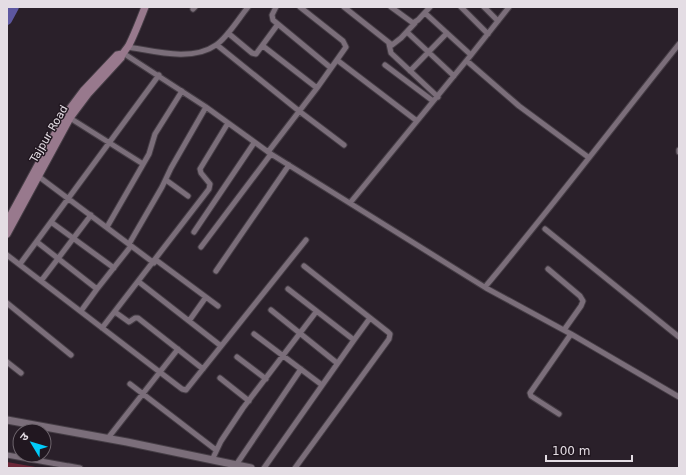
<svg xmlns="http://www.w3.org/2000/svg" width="686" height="475" font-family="'DejaVu Sans','Noto Sans Devanagari',sans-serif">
	<rect width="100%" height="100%" fill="#2a202a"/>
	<!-- green -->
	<path fill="#6d2738" d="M7,462L41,468H7Z"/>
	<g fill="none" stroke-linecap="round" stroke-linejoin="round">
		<!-- river -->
		<path stroke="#5d57a0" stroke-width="10" d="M7,20L14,7"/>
		<defs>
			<path id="minor" d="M276,7L272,15L273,20L331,68
				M344,7L392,45L401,38L415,23
				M391,7L413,23L418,20L430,7
				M461,7L488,34
				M484,7L498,21
				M193,9L195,7
				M425,13L471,55
				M407,32L454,76
				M228,33L252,53L256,54L278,24
				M389,44L391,53L438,97
				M217,45L299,111L344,145
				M263,46L317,88
				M128,47C154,51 192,62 216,45C227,38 239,18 248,7
				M123,53L206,107L271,154L486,288L571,334L679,397
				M337,60L417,121
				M467,61L519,106L588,157
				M385,65L433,101
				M410,71L447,33
				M70,118L143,164
				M679,150V152
				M268,152L317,88L346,47L343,41L300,7
				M38,176L154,263
				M166,180L188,196
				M350,203L471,55L509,7
				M51,222L114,268
				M107,227L149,154L155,134L182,91
				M545,229L679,337
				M194,232L254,143
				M37,242L97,289L131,246
				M129,244L162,187L171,168L206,107
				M201,247L271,154
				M7,255L161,373L182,389L186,390L306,240
				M156,260L218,306
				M20,264L159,75
				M548,269L580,296L583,301L581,306L564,330
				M216,271L289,165
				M41,281L91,215
				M139,282L221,346
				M485,287C552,207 614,125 679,44
				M7,303L71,355
				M271,310L337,363
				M81,311L97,289
				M115,312L129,322L135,318H138L203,369
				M189,321L206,297
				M102,328L209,189L210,184L201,173L200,169L228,123
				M254,334L322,385
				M354,340L370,318
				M237,357L266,379
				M7,362L21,373
				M220,378L249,401
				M130,384L216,450
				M559,414L531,396L530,393L571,334
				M108,438L178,349
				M7,455L68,466L72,468
				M212,460L221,441L243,408L316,312
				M236,465L301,369
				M69,466L80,468
				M264,468L354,340L288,289
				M295,468L389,339L390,334L388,332L304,266"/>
			<path id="tertiary" d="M7,420L127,442L251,468"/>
			<path id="secondary" d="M7,222L65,115L83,91L117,55L122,54
				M7,234L70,118L88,94L121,58C122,53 126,50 129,45C135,33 140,20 145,7"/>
		</defs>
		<!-- minor casing -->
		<use href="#minor" stroke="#453d45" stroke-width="7"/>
		<!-- tertiary casing -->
		<use href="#tertiary" stroke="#453d45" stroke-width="9"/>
		<!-- secondary casing -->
		<use href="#secondary" stroke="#453d45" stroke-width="9"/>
		<!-- minor -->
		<use href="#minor" stroke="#7b6e7a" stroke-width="5"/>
		<!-- tertiary -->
		<use href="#tertiary" stroke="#7b6e7a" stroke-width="7"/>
		<!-- secondary -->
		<use href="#secondary" stroke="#98798d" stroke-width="7"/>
	</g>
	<g text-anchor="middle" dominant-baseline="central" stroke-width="3" stroke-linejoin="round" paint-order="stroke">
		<!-- street labels -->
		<g font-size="11" fill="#e4dde4" stroke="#211720">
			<text transform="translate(49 134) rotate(-60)">Tajpur Road</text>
		</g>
	</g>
	<!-- border -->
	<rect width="686" height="475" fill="none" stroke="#e4dde4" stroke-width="16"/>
	<!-- north arrow -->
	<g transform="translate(32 443) rotate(308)"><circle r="19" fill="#211720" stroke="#6f666e"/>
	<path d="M0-3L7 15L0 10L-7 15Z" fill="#02cbf9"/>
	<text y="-6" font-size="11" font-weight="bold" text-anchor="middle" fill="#e4dde4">उ</text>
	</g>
	<!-- scale -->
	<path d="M546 455v6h86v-6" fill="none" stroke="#e4dde4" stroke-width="2"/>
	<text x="552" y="455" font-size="12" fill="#e4dde4" stroke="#211720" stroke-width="3" paint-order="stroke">100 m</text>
</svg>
